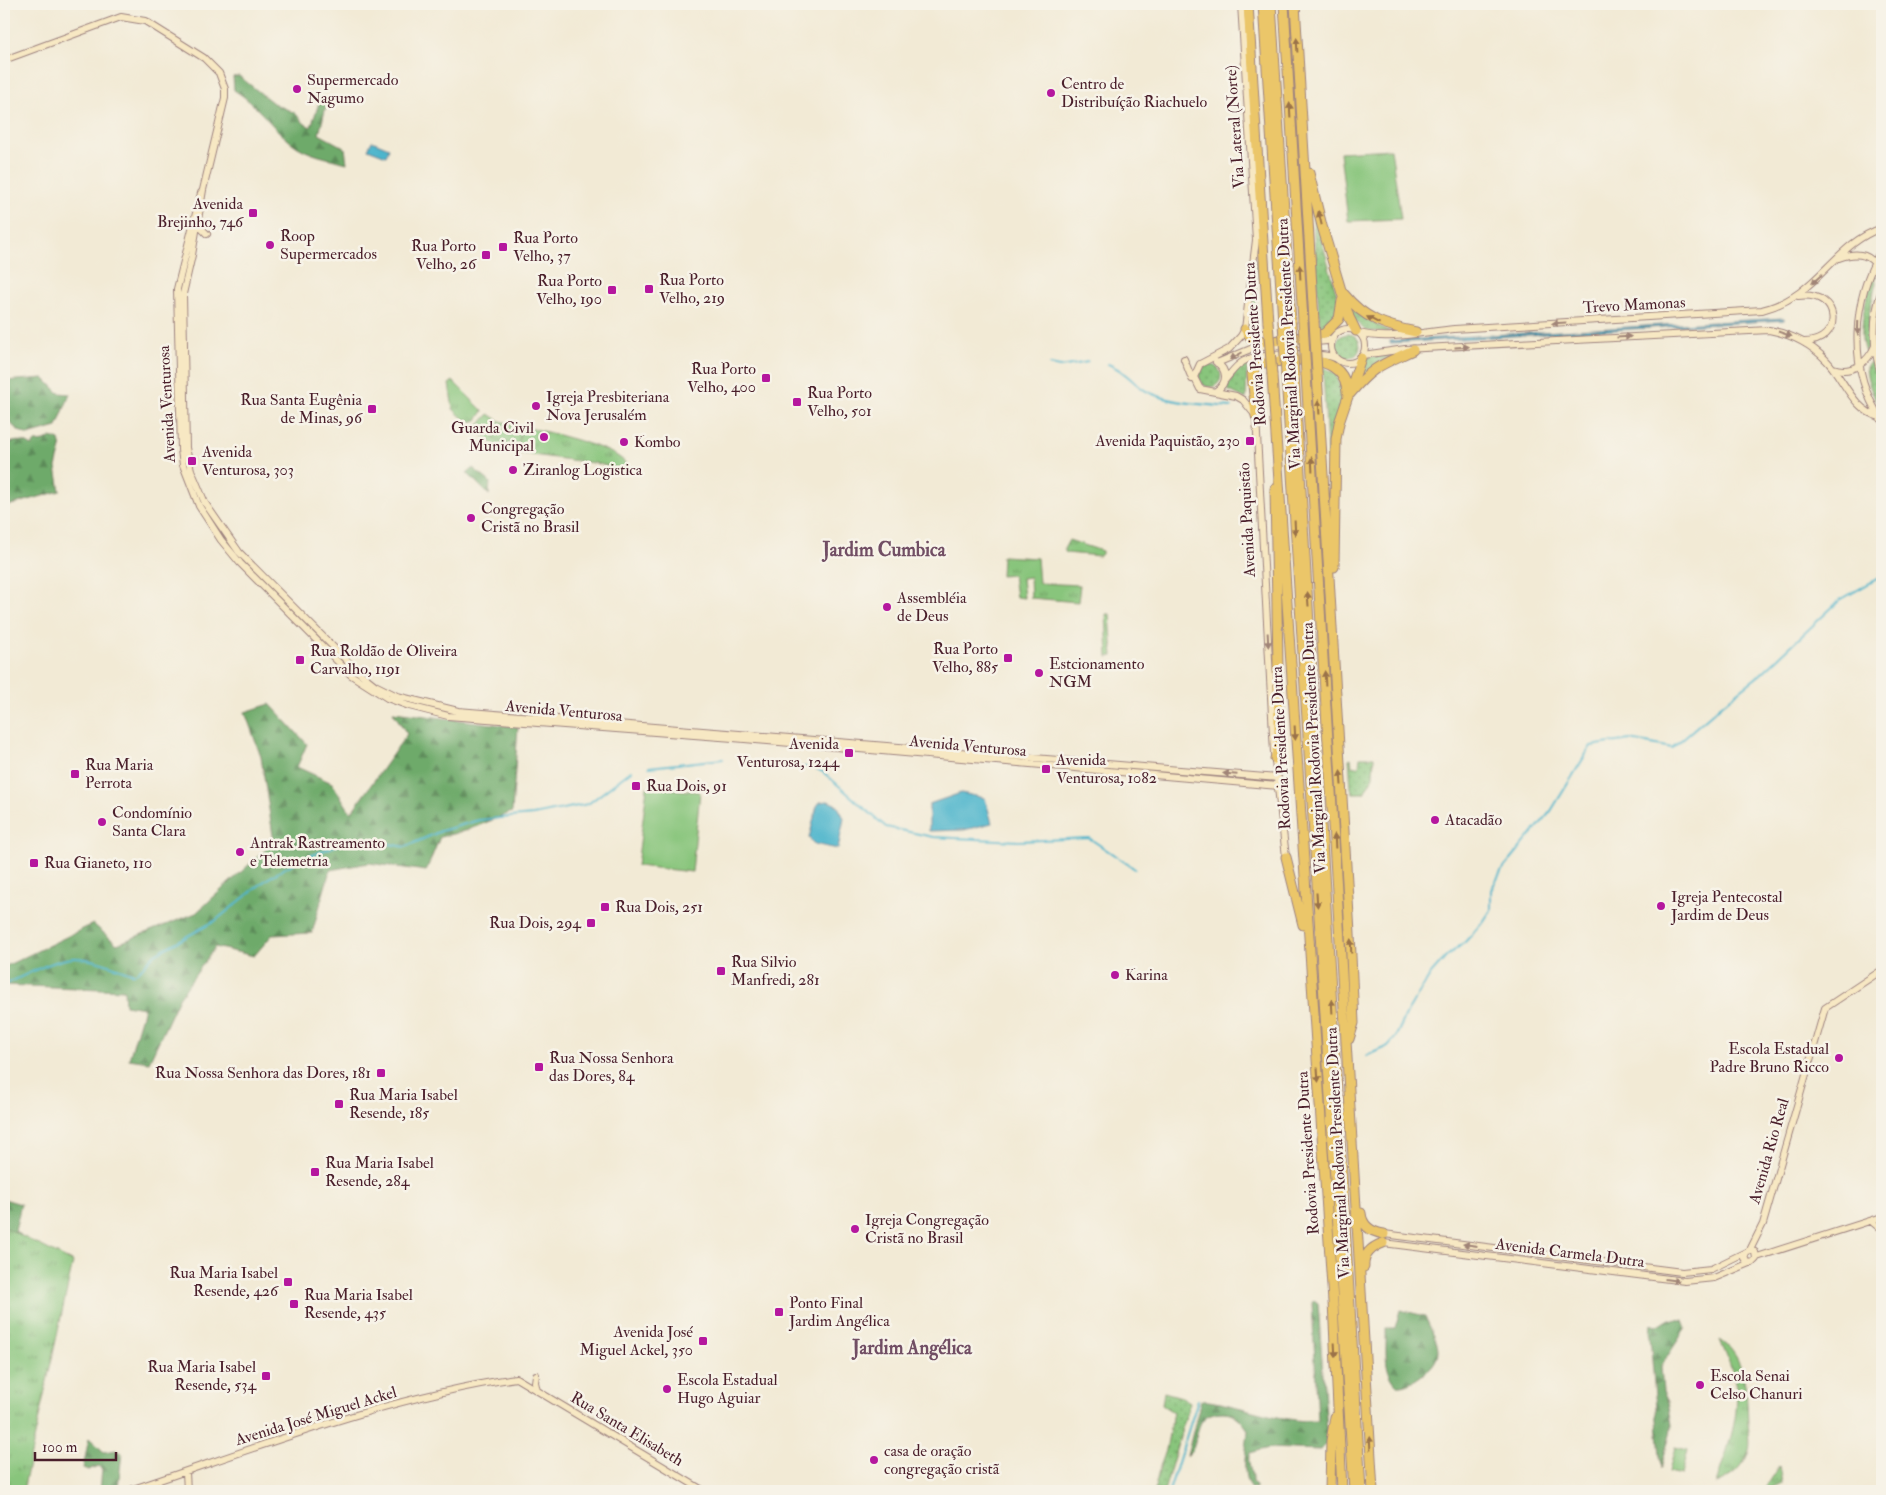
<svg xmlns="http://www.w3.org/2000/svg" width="1886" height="1495" font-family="'IM FELL Double Pica',serif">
	<defs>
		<pattern id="grass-dots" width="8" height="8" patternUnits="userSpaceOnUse" patternTransform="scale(1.25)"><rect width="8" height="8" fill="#88c57b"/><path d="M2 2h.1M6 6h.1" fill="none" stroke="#719f65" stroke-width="1.8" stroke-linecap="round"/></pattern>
		<pattern id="forest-firs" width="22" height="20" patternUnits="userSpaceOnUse" patternTransform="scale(1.25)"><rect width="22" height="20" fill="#6eaa6b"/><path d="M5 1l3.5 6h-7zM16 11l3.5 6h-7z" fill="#5c8a58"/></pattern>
		<pattern id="park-tufts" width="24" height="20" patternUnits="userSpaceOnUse" patternTransform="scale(1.25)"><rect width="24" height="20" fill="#88c57b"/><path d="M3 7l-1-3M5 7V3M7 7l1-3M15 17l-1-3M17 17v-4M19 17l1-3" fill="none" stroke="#719f65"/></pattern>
	</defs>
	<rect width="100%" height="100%" fill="#f7f3e8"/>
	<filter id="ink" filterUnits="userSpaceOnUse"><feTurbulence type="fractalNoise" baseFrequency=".02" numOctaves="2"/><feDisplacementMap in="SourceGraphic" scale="10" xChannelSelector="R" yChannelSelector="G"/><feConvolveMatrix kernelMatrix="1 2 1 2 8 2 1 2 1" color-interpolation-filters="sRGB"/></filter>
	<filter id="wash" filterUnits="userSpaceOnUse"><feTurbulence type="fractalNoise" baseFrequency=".0096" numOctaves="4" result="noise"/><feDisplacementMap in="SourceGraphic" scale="20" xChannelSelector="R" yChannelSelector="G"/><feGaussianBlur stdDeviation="1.12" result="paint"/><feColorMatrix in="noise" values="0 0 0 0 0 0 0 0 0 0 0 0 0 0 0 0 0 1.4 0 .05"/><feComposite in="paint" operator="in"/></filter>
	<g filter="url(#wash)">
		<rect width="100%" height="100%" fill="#f2ead5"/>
		<!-- grass -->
		<path fill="url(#grass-dots)" stroke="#697253" d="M1312,205L1338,299C1336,312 1333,324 1320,330Z
			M1256,258V329L1251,334L1248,323Z
			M1875,275L1876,283L1870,309L1867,348L1865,352C1857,335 1866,290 1875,275Z
			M1350,307L1363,318L1391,332L1366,331L1355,321Z
			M1336 346a12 12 0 1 1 24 0a12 12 0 1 1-24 0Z
			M1391,354L1390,356L1379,362L1358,380L1368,357Z
			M1873,359L1882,390V412C1874,398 1867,383 1866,367Z
			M1249,362L1247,369L1246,399L1228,390L1227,387L1236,371Z
			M1199 376a11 11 0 1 1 22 0a11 11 0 1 1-22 0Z
			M1323,367L1335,373L1344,393L1332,455L1330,513Z
			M1360,757H1374L1373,777L1364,793H1353L1351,788L1349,759L1351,758L1352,767L1359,766Z
			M1164,1392L1182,1397L1190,1402L1164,1491H1154L1161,1463L1166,1450L1173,1412L1162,1405Z"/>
		<!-- forest -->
		<path fill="url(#forest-firs)" stroke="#5c644b" d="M239,76L273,103L295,113L305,124L311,127L321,97L328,99L319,134L345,148L347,163C328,158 307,155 292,143C271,127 256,103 234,90L233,77Z
			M44,378L59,393L70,394L57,427L28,435C1,424 4,407 4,381Z
			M51,437L59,440L61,448L56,467L60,491L4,507V447C12,440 23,439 32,446L35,442L45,441Z
			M473,468L490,482L489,495L467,473Z
			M270,704L307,744L297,767L332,783L351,813L407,734L393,712L518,727L512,812L465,831L440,837L426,871L369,863L330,870L312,933L272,935L254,956L215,947L179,998L149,1062L129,1059L144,1008L125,1005L124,990L4,985V967L93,924L117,944L196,913L274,842L261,757L245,712Z
			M4,1199L21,1204L15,1231L20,1234L21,1238L4,1300Z
			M1314,1300L1318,1303L1327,1431L1326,1444L1321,1450L1269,1448L1250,1453C1246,1462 1253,1473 1252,1483L1256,1486V1489H1251C1240,1475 1247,1447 1248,1430C1243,1422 1235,1412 1224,1412C1189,1412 1203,1442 1187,1456L1201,1400C1239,1404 1281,1423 1318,1421L1312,1303Z
			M1400,1310L1425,1316C1436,1343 1449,1354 1422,1375C1414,1381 1406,1386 1397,1385C1382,1370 1387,1347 1386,1328H1395Z
			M1668,1319L1683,1320L1686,1328L1661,1366L1663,1392L1668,1402L1672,1426L1661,1468L1650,1336L1651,1324L1657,1326Z
			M89,1438L104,1452L116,1450L122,1453L118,1487L100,1491L102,1469L98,1466L88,1470L83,1468Z"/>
		<!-- park -->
		<path fill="url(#park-tufts)" stroke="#697253" d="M453,381L483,411L477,420L468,423L453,409L449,384Z
			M489,414L500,421C524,427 616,445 626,464L624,467L616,468L594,463L501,451L472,426L479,425Z
			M1069,540L1102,551V554L1100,556L1066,553L1064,549Z
			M1002,556L1037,558L1039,583L1080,585L1078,602L1031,598L1030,577L1022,578L1024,598L1016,597L1013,575L1001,576Z
			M1106,614H1110L1113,656L1108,657Z
			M4,1227L73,1262L23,1491H15L4,1487Z
			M1720,1340C1747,1356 1747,1397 1748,1425C1749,1432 1751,1442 1749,1449C1745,1467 1732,1477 1716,1484C1725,1454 1740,1420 1736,1388C1734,1372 1726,1355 1720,1340Z
			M1779,1466L1782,1483L1764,1491Z"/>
		<!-- pitch -->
		<path fill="#88c57b" stroke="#697253" d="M1391,149L1401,219L1348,221L1340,152Z
			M497,425L521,431L518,445L494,439Z
			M647,787L700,792L692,872L637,866Z
			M1675,1447L1688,1450L1682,1475L1669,1472Z"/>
		<!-- water -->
		<path fill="#4eb5cc" stroke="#4c6a7c" d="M372,141L389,148L386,156L368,149Z
			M1784,318V320L1390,343V341Z
			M961,793L985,798L992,823L964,830L929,831V804Z
			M828,801L837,805L844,818L838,849L814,844L809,838L817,806L820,802Z"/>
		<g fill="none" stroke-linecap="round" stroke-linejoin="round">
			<!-- stream -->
			<path stroke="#4eb5cc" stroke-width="2" d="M1108,364C1125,370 1132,383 1146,391C1172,404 1203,404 1231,407
				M1050,365L1060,367L1088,362
				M762,764L815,768L823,772L886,827L933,837L1019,841L1089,838L1135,869
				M649,767L723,759
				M4,985C22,977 54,959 73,958C91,957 117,968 134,974L139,971L155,954L215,921L267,879L297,861L340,844L364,839L405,847L441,831L479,820L533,815L588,804L631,771
				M1366,1056L1388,1046L1395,1038L1408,1011L1431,974L1447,956L1465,942L1483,922L1491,910V890L1502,870L1551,811L1591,746L1630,740L1672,748L1724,703L1761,674L1840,600L1882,576
				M1169,1491L1198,1400"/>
		</g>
	</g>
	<g filter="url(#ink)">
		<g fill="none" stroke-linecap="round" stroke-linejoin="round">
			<defs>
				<path id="secondary" d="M1241,4L1256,240L1250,288L1245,329L1241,336L1229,349L1200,364L1194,377L1200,389L1236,396L1243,400L1256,416L1274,753L1286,857
					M4,60L121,17L145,21L204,58L219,73L225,89V98L203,190L192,255L183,294L186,448L191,470L205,503L239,552L356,670L375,685L397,696L458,711L1278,778
					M201,193L177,289L181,450L183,465L199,506L221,540L240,563L351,675L387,698L409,706L448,716L733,738L1279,786
					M198,225L207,234
					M1839,258C1869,247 1881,263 1882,291
					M1882,290C1872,316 1872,350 1882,376
					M1798,296C1842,290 1844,342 1804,342
					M1331 346a17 17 0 1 1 34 0a17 17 0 1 1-34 0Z
					M1359,333C1388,341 1423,332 1454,329L1762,310C1819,296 1833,244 1882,228
					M1363,355L1405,349L1769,330C1790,334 1811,344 1826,360C1844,378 1852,410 1880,417
					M1184,359L1192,379
					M1216,362C1228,370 1228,383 1216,391
					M1217,363L1253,348L1327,341L1334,337
					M1833,368C1852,375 1868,362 1875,346
					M1225,380C1231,373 1236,365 1244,361C1259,353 1319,352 1335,358
					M1881,419C1847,369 1852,299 1882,249
					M1871,1221L1882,1230
					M1384,1234L1682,1272L1711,1269L1750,1250L1755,1252L1756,1259L1752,1263L1747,1262L1744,1258L1746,1253
					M1383,1243L1685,1281L1714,1278L1750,1263
					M1750,1250L1763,1224L1825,1008L1882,970
					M1757,1257L1882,1217
					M536,1375L535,1382L537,1391
					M186,1472L187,1491
					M127,1491C254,1449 383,1398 516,1378L704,1491"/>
				<path id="highway" d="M1248,4L1268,322
					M1263,4L1283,322
					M1271,4L1291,322
					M1284,4L1303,321
					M1295,4L1314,321
					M1309,173L1322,226L1349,317L1356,331
					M1344,294C1364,319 1386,326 1416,332
					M1245,329L1251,338L1266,342L1324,334L1339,319L1342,301
					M1317,373L1350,933L1354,1023L1349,1039
					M1294,374L1361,1491
					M1306,374L1373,1491
					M1272,375L1333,1302L1342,1491
					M1286,375L1354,1491
					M1350,394C1373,366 1381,365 1413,350
					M1256,416L1252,374L1258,364C1288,360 1345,349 1347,393
					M1334,567L1336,439L1339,423L1361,358
					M1275,759L1279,744V727L1275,489
					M1286,857L1303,925
					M1361,1213C1362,1226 1371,1232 1384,1234
					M1364,1267C1363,1254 1372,1247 1383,1243
					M1330,1491L1331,1441L1335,1417"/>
			</defs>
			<!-- secondary casing -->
			<use href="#secondary" stroke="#9e8480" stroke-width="8"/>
			<!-- highway casing -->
			<use href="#highway" stroke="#9e8480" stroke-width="11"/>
			<!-- secondary -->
			<use href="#secondary" stroke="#f7e8c3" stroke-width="6"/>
			<!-- highway -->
			<use href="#highway" stroke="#ebc669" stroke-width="9"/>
			<defs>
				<path id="highway-bridge" d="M1303,321L1306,374
					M1314,321L1317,373
					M1268,322L1272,375
					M1283,322L1286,375
					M1291,322L1294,374"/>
			</defs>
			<!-- highway-bridge casing -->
			<use href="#highway-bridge" stroke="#9e8480" stroke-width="11" stroke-linecap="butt"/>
			<!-- highway-bridge -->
			<use href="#highway-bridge" stroke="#ebc669" stroke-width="9"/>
		</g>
		<!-- one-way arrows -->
		<defs><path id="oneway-solid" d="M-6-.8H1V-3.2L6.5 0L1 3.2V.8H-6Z" transform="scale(1.25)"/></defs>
		<g fill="#9a724a">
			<use href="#oneway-solid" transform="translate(1297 45) rotate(-93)"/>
			<use href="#oneway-solid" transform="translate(1290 110) rotate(-93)"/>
			<use href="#oneway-solid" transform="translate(1320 218) rotate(-103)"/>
			<use href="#oneway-solid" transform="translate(1300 272) rotate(-93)"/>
			<use href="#oneway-solid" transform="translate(1373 320) rotate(-152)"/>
			<use href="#oneway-solid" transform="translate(1319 407) rotate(-93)"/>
			<use href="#oneway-solid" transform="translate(1312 464) rotate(-93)"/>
			<use href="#oneway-solid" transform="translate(1295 528) rotate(87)"/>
			<use href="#oneway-solid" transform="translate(1308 599) rotate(-94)"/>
			<use href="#oneway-solid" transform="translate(1325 678) rotate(-93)"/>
			<use href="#oneway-solid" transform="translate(1295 733) rotate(87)"/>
			<use href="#oneway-solid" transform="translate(1341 778) rotate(-94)"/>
			<use href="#oneway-solid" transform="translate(1335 841) rotate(-93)"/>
			<use href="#oneway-solid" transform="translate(1317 900) rotate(86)"/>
			<use href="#oneway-solid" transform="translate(1351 946) rotate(-92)"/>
			<use href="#oneway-solid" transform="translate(1332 1006) rotate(-93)"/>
			<use href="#oneway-solid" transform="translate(1318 1075) rotate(86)"/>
			<use href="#oneway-solid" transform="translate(1335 1350) rotate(87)"/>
			<use href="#oneway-solid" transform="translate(1370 1443) rotate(-93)"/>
		</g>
		<g fill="#a08477">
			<use href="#oneway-solid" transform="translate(1817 279) rotate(137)"/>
			<use href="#oneway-solid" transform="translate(1559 323) rotate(177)"/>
			<use href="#oneway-solid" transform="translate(1858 328) rotate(92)"/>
			<use href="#oneway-solid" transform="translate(1785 334) rotate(19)"/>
			<use href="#oneway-solid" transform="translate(1624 337) rotate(-3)"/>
			<use href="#oneway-solid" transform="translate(1462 347) rotate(-3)"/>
			<use href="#oneway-solid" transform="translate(1236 356) rotate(150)"/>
			<use href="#oneway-solid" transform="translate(1268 640) rotate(87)"/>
			<use href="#oneway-solid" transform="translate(1230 774) rotate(-175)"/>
			<use href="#oneway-solid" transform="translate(1470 1245) rotate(-173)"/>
			<use href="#oneway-solid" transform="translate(1672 1280) rotate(7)"/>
		</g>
	</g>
	<!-- markers -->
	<g fill="#b5179e" stroke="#f7f3e8" stroke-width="2">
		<circle cx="297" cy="89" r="5"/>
		<circle cx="1051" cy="93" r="5"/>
		<rect x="248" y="208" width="10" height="10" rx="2.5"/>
		<circle cx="270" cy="245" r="5"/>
		<rect x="498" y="242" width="10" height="10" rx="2.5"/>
		<rect x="481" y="250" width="10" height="10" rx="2.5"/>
		<rect x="644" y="284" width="10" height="10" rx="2.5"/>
		<rect x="607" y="285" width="10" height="10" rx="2.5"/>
		<rect x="761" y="373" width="10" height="10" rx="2.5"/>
		<rect x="792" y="397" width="10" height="10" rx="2.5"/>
		<circle cx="536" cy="406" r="5"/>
		<rect x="367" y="404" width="10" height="10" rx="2.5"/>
		<circle cx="544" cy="437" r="5"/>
		<rect x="1245" y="436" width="10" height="10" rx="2.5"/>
		<circle cx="624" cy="442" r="5"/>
		<rect x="187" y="456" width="10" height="10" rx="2.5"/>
		<circle cx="513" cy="470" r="5"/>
		<circle cx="471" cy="518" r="5"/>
		<circle cx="887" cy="607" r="5"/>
		<rect x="1003" y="653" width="10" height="10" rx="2.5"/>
		<rect x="295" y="655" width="10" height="10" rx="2.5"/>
		<circle cx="1039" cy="673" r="5"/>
		<rect x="844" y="748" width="10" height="10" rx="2.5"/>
		<rect x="1041" y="764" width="10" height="10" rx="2.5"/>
		<rect x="70" y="769" width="10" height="10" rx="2.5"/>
		<rect x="631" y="781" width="10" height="10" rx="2.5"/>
		<circle cx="1435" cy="820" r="5"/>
		<circle cx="102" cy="822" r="5"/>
		<circle cx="240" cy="852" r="5"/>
		<rect x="29" y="858" width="10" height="10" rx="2.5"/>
		<circle cx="1661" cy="906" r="5"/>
		<rect x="600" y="902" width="10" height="10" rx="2.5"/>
		<rect x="586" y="918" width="10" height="10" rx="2.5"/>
		<rect x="716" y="966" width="10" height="10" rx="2.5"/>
		<circle cx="1115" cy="975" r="5"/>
		<circle cx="1839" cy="1058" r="5"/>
		<rect x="534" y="1062" width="10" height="10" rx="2.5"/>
		<rect x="376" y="1068" width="10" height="10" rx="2.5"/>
		<rect x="334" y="1099" width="10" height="10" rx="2.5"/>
		<rect x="310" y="1167" width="10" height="10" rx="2.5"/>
		<circle cx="855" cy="1229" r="5"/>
		<rect x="283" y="1277" width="10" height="10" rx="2.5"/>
		<rect x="289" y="1299" width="10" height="10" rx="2.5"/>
		<rect x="774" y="1307" width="10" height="10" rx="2.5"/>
		<rect x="698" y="1336" width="10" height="10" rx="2.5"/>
		<rect x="261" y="1371" width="10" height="10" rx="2.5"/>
		<circle cx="1700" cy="1385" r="5"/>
		<circle cx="667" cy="1389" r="5"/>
		<circle cx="874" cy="1460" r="5"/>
	</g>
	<g text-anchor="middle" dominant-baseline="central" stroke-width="5" stroke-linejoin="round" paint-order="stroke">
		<!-- poi labels -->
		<g font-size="16" fill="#4a1f2b" stroke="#f7f3e8" text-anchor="start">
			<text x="307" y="80">Supermercado<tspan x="307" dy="18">Nagumo</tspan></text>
			<text x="1061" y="84">Centro de<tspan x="1061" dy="18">Distribuíção Riachuelo</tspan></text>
			<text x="243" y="204" text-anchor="end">Avenida<tspan x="243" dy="18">Brejinho, 746</tspan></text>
			<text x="280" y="236">Roop<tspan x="280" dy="18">Supermercados</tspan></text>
			<text x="513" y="238">Rua Porto<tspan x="513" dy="18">Velho, 37</tspan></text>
			<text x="476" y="246" text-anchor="end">Rua Porto<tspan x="476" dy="18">Velho, 26</tspan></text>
			<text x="659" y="280">Rua Porto<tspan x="659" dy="18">Velho, 219</tspan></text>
			<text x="602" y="281" text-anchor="end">Rua Porto<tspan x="602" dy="18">Velho, 190</tspan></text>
			<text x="756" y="369" text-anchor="end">Rua Porto<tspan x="756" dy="18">Velho, 400</tspan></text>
			<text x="807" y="393">Rua Porto<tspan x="807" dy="18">Velho, 501</tspan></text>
			<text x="546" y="397">Igreja Presbiteriana<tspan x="546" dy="18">Nova Jerusalém</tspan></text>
			<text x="362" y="400" text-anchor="end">Rua Santa Eugênia<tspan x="362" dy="18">de Minas, 96</tspan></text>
			<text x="534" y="428" text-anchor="end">Guarda Civil<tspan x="534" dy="18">Municipal</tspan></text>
			<text x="1240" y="441" text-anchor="end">Avenida Paquistão, 230</text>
			<text x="634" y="442">Kombo</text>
			<text x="202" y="452">Avenida<tspan x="202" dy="18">Venturosa, 303</tspan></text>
			<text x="523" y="470">Ziranlog Logistica</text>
			<text x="481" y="509">Congregação<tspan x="481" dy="18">Cristã no Brasil</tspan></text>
			<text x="897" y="598">Assembléia<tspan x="897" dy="18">de Deus</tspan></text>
			<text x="998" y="649" text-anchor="end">Rua Porto<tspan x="998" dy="18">Velho, 885</tspan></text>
			<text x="310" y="651">Rua Roldão de Oliveira<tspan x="310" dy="18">Carvalho, 1191</tspan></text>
			<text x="1049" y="664">Estcionamento<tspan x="1049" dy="18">NGM</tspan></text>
			<text x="839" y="744" text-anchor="end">Avenida<tspan x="839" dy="18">Venturosa, 1244</tspan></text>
			<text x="1056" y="760">Avenida<tspan x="1056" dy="18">Venturosa, 1082</tspan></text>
			<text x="85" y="765">Rua Maria<tspan x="85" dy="18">Perrota</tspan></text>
			<text x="646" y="786">Rua Dois, 91</text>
			<text x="112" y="813">Condomínio<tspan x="112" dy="18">Santa Clara</tspan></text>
			<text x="1445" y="820">Atacadão</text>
			<text x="250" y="843">Antrak Rastreamento<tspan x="250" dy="18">e Telemetria</tspan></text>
			<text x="44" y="863">Rua Gianeto, 110</text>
			<text x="1671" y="897">Igreja Pentecostal<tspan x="1671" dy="18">Jardim de Deus</tspan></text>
			<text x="615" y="907">Rua Dois, 251</text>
			<text x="581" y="923" text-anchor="end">Rua Dois, 294</text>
			<text x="731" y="962">Rua Silvio<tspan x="731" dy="18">Manfredi, 281</tspan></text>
			<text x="1125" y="975">Karina</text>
			<text x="1829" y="1049" text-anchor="end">Escola Estadual<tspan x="1829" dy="18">Padre Bruno Ricco</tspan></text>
			<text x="549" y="1058">Rua Nossa Senhora<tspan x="549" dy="18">das Dores, 84</tspan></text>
			<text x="371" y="1073" text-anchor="end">Rua Nossa Senhora das Dores, 181</text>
			<text x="349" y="1095">Rua Maria Isabel<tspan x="349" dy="18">Resende, 185</tspan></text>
			<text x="325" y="1163">Rua Maria Isabel<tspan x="325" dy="18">Resende, 284</tspan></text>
			<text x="865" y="1220">Igreja Congregação<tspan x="865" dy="18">Cristã no Brasil</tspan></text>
			<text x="278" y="1273" text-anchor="end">Rua Maria Isabel<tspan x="278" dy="18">Resende, 426</tspan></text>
			<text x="304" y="1295">Rua Maria Isabel<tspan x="304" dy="18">Resende, 435</tspan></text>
			<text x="789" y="1303">Ponto Final<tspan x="789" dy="18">Jardim Angélica</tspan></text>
			<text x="693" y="1332" text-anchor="end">Avenida José<tspan x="693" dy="18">Miguel Ackel, 350</tspan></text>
			<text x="256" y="1367" text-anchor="end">Rua Maria Isabel<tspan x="256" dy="18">Resende, 534</tspan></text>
			<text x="1710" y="1376">Escola Senai<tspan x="1710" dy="18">Celso Chanuri</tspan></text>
			<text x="677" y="1380">Escola Estadual<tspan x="677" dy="18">Hugo Aguiar</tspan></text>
			<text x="884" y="1451">casa de oração<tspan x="884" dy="18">congregação cristã</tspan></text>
		</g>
		<!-- street labels -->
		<g font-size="16" fill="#4a1f2b" stroke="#f7f3e8">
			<text transform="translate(1235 127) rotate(-94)">Via Lateral (Norte)</text>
			<text transform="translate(1634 305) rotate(-3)">Trevo Mamonas</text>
			<text transform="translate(1255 344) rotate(-94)">Rodovia Presidente Dutra</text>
			<text transform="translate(1289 344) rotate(-93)">Via Marginal Rodovia Presidente Dutra</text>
			<text transform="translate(167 404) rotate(-93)">Avenida Venturosa</text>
			<text transform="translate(1247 520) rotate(-93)">Avenida Paquistão</text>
			<text transform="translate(564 711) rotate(5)">Avenida Venturosa</text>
			<text transform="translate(968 746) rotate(5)">Avenida Venturosa</text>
			<text transform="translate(1281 748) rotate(-93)">Rodovia Presidente Dutra</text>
			<text transform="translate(1314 748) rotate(-93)">Via Marginal Rodovia Presidente Dutra</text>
			<text transform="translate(1769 1151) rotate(-74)">Avenida Rio Real</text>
			<text transform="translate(1308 1153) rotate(-94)">Rodovia Presidente Dutra</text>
			<text transform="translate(1338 1153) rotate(-93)">Via Marginal Rodovia Presidente Dutra</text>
			<text transform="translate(1570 1253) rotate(7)">Avenida Carmela Dutra</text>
			<text transform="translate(316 1416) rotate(-17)">Avenida José Miguel Ackel</text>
			<text transform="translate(627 1429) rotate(31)">Rua Santa Elisabeth</text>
		</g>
		<!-- quarter labels -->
		<g font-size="19" font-weight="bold" fill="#714e64" stroke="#f7f3e8">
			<text x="884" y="550">Jardim Cumbica</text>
			<text x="912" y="1348">Jardim Angélica</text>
		</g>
	</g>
	<!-- margin -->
	<rect width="1886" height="1495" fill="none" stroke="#f7f3e8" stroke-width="20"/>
	<!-- scale -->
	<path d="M35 1452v8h81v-8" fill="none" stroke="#4a1f2b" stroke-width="2.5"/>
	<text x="42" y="1452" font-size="15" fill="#4a1f2b" stroke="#f7f3e8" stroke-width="4" paint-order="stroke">100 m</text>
</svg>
